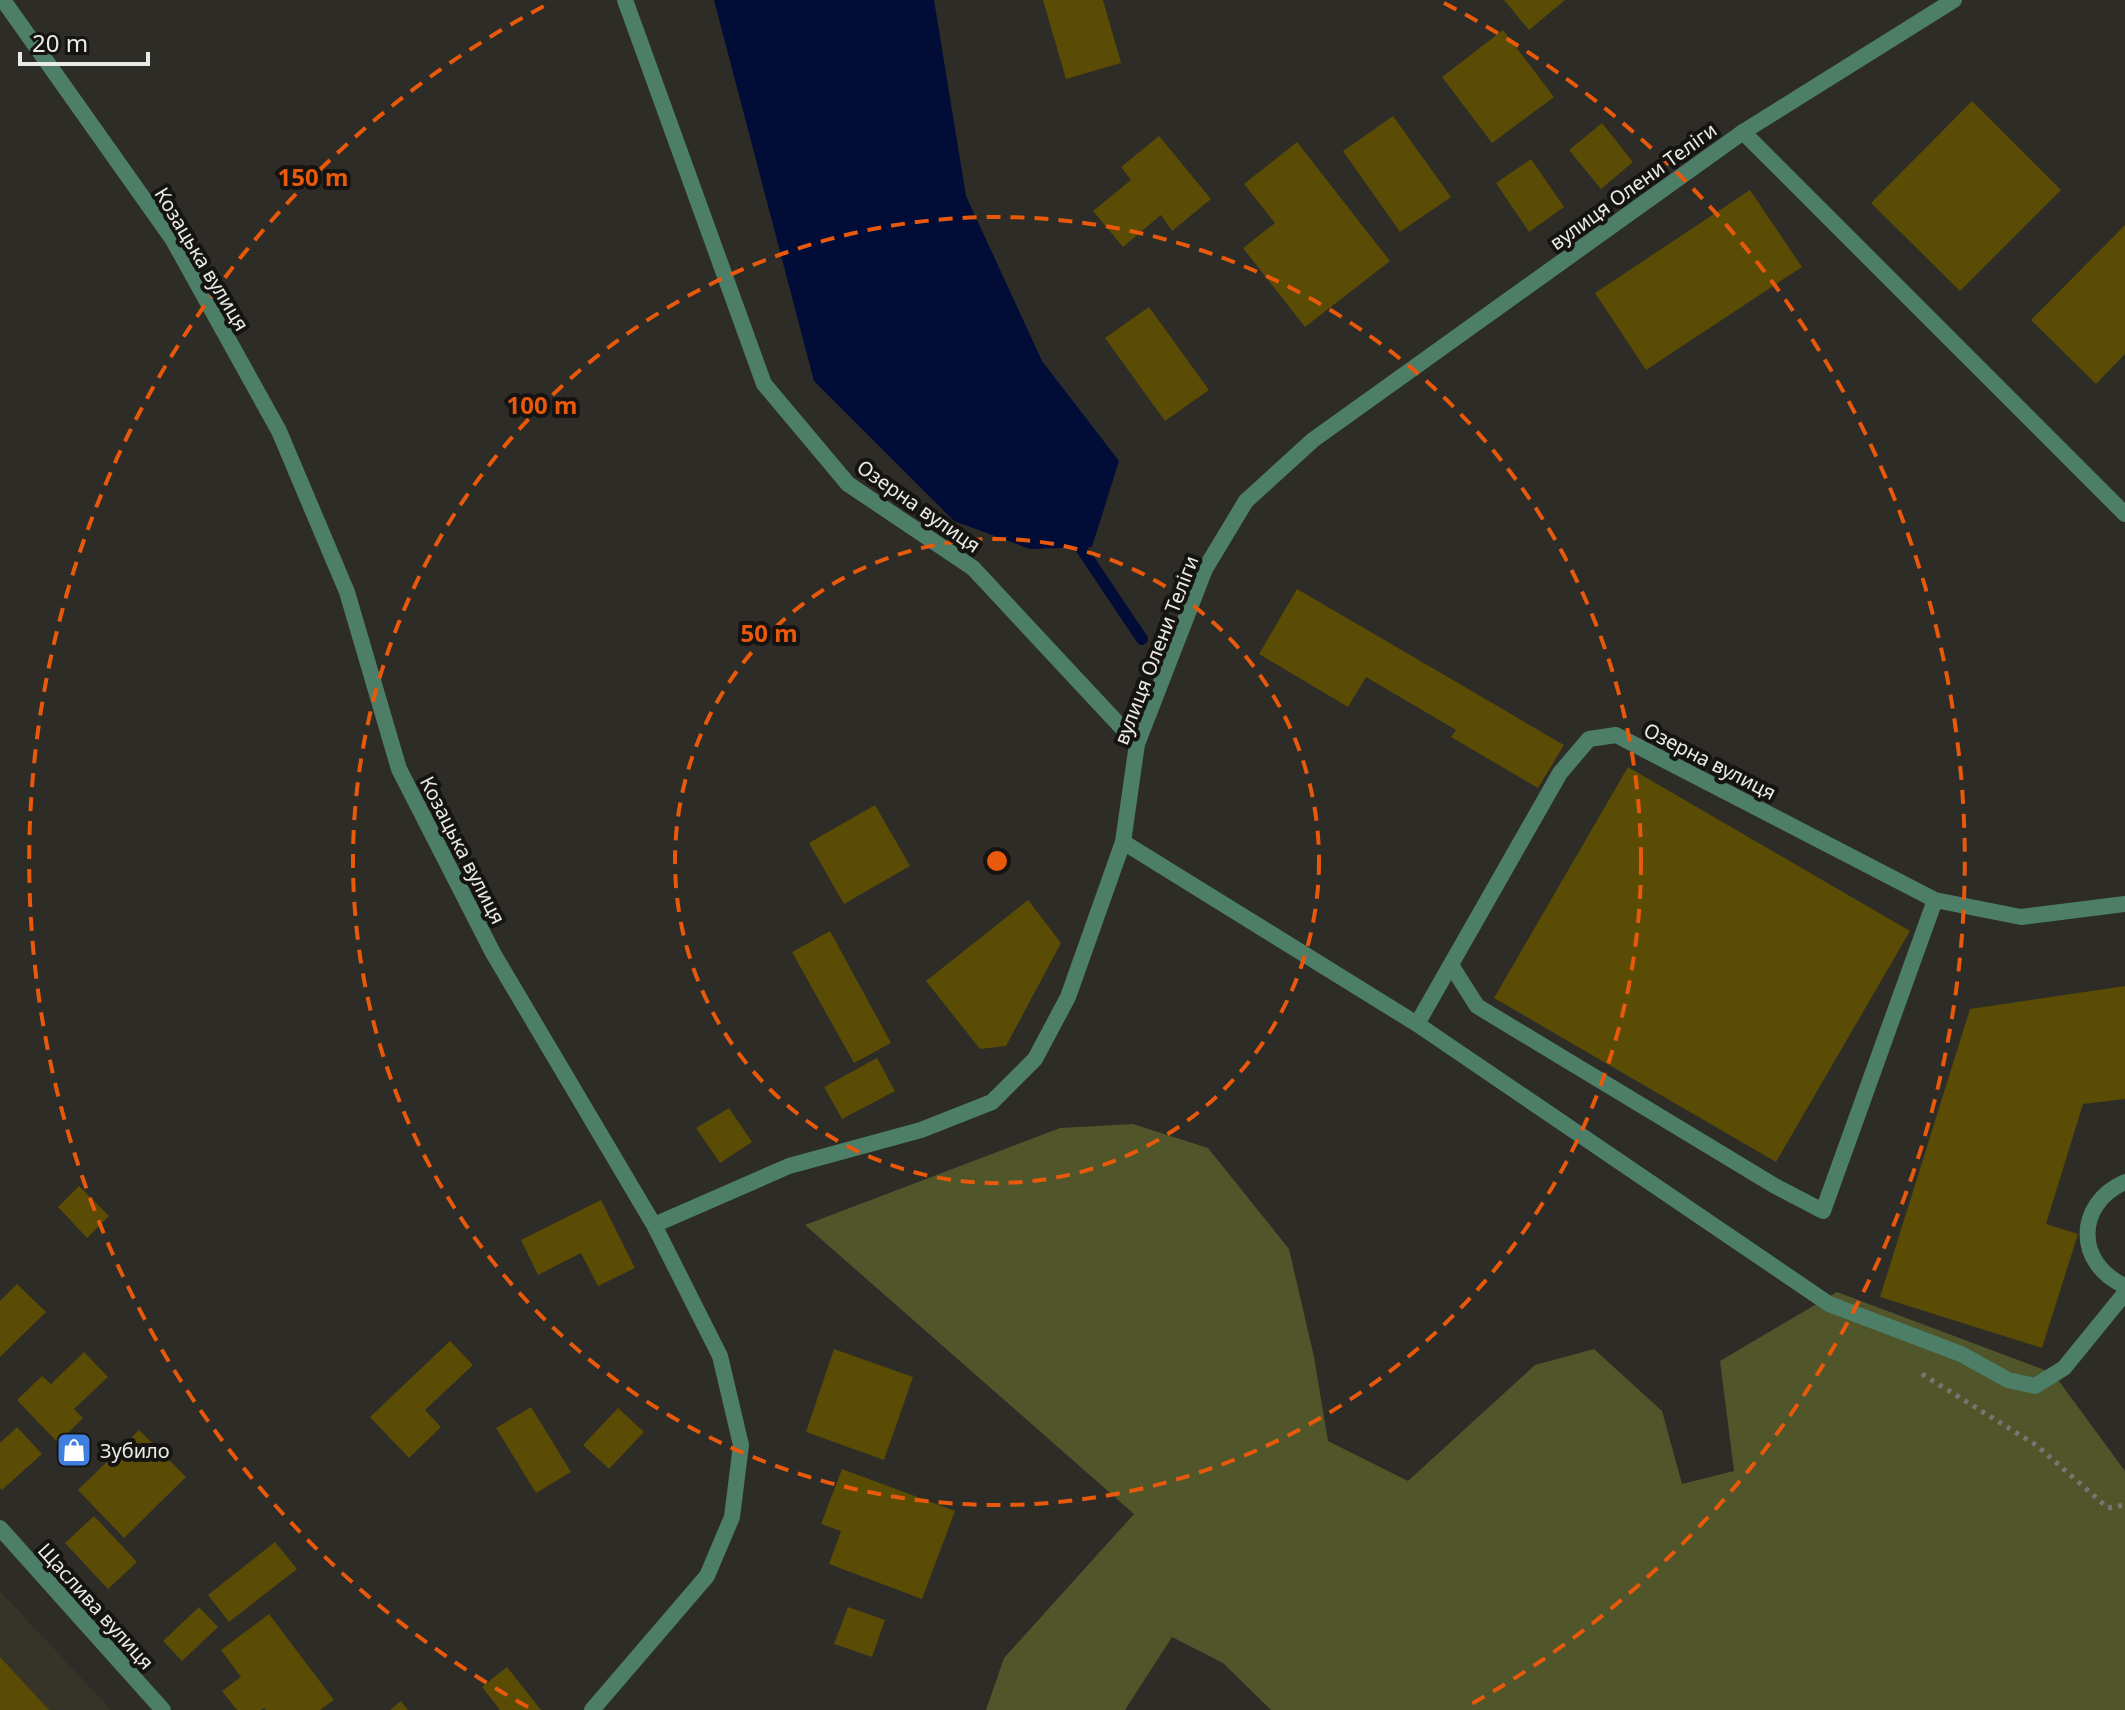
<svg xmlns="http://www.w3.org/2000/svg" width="2125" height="1710" font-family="'Noto Sans',sans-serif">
	<rect width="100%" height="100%" fill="#2d2c27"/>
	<!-- built -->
	<path fill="#363429" d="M0,1591L111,1710H0Z"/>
	<!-- green -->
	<path fill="#50552a" d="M1133,1124L1208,1148L1289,1249L1314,1357L1328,1441L1408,1481L1535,1365L1594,1349L1662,1411L1682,1484L1734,1471L1720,1361L1837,1292L2053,1373L2125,1471V1710H1271L1223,1663L1172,1637L1125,1710H986L1004,1658L1134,1514L805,1225L1060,1128Z"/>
	<!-- water -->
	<path fill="#010d36" d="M714,0H934L966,196L1042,361L1119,461L1092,547L1030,549L954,521L814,381Z"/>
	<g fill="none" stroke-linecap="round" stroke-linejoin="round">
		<!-- stream -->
		<path stroke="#010d36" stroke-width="12" d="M1073,536L1142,639"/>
	</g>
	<!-- building -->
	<path fill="#5a4b05" d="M1043,0H1103L1121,63L1066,79Z
		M1504,0H1565L1529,30Z
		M1503,30L1554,97L1492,143L1442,77Z
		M1972,101L2061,190L1960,291L1871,203Z
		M1393,116L1451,197L1400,232L1343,151Z
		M1602,123L1633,162L1601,189L1569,150Z
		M1159,136L1211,199L1172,231L1161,215L1123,247L1093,211L1131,180L1121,167Z
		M1297,142L1390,261L1305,327L1243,248L1275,223L1244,184Z
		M1531,159L1564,207L1529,232L1496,183Z
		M1750,190L1802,267L1646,370L1595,293Z
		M2125,225V354L2096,384L2031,320Z
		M1149,307L1209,390L1165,421L1105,338Z
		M1297,589L1564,745L1538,788L1451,737L1456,730L1366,677L1348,707L1259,654Z
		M1628,767L1910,931L1776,1162L1494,998Z
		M875,805L910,866L844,904L809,843Z
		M1028,900L1061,943L1006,1046L980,1049L926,981Z
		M830,931L891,1043L854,1063L792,952Z
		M2125,986V1099L2083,1104L2046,1224L2078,1234L2042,1348L1880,1297L1970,1009Z
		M877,1058L895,1091L842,1119L824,1087Z
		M729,1108L752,1142L720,1163L696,1128Z
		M79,1186L109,1216L87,1238L58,1207Z
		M601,1200L635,1268L598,1286L581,1253L538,1275L521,1240Z
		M17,1284L46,1312L0,1357V1301Z
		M450,1341L473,1365L425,1410L441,1427L409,1458L370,1417Z
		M834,1349L913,1377L884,1460L806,1432Z
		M84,1352L108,1377L74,1409L83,1418L58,1443L17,1400L42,1376L51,1384Z
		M531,1407L571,1472L536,1493L496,1428Z
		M618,1408L644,1432L609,1469L583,1445Z
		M17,1427L42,1454L2,1490L0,1488V1443Z
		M139,1430L186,1477L124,1538L78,1490Z
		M842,1469L955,1511L922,1599L829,1564L841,1531L821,1524Z
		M94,1516L137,1562L108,1589L65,1543Z
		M275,1542L297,1569L229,1622L208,1595Z
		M199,1607L218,1627L182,1661L163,1641Z
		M848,1607L885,1620L872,1657L834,1644Z
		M269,1614L334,1700L320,1710H266L264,1708L261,1710H237L222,1691L241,1677L221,1650Z
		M0,1657L49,1710H0Z
		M507,1667L541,1710H500L482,1687Z
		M401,1701L408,1710H390Z"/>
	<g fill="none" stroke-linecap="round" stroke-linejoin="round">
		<!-- path -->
		<path stroke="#767571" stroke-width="5" stroke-dasharray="4 6" stroke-linecap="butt" d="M1922,1374L2036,1445L2108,1508L2125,1505"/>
		<!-- lane -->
		<path stroke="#4d7e68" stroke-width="16" d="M1743,132L2125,514
			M1123,842L1417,1024L1829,1304L1961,1354L2008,1380L2035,1386L2064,1368L2125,1293
			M1451,965L1477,1006L1775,1186L1823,1211L1935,900
			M1417,1024L1560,773L1589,739L1616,735L1935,900L2021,917L2125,904
			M2125,1182C2075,1204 2075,1264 2125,1286"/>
		<!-- street -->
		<path stroke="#4d7e68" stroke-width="16" d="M3,0L173,240L279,431L347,592L399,769L493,953L654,1225L720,1356L741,1445L732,1517L707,1576L592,1710
			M625,0L764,384L848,484L973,568L1137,744
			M654,1225L789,1166L921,1130L992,1102L1035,1059L1068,997L1123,842L1137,744L1205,569L1246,501L1313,440L1743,132L1954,0
			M0,1528L163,1710"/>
	</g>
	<!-- distance rings -->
	<g fill="none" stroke="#e8590c" stroke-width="4" stroke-dasharray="14 10">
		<circle cx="997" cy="861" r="322"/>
		<circle cx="997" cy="861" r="644"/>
		<path d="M528 1707A967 967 0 0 1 550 3M1444 3A967 967 0 0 1 1466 1707"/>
	</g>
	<!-- icons -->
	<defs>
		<symbol id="shop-square" viewBox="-11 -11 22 22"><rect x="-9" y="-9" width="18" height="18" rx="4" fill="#3f7fe0" stroke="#151412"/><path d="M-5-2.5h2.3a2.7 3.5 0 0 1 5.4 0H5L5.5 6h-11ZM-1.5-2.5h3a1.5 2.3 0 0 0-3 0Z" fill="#fff"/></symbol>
	</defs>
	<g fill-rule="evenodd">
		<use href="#shop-square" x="54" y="1430" width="40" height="40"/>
	</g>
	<g text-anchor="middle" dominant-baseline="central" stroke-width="8" stroke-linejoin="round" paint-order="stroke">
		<!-- street labels -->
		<g font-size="20" fill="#eaeae7" stroke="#151412">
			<text transform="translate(1633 186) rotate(-36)">вулиця Олени Теліги</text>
			<text transform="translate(202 259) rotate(59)">Козацька вулиця</text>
			<text transform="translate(919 506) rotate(35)">Озерна вулиця</text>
			<text transform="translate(1156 650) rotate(-69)">вулиця Олени Теліги</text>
			<text transform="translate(1710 761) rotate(27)">Озерна вулиця</text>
			<text transform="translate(463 850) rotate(63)">Козацька вулиця</text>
			<text transform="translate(96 1606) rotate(48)">Щаслива вулиця</text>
		</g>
		<!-- poi labels -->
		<g font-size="20" fill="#eaeae7" stroke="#151412" text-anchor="start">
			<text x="100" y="1450">Зубило</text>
		</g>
	</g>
	<circle cx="997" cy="861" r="12" fill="#e8590c" stroke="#151412" stroke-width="4"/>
	<g font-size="24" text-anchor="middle" font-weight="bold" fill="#e8590c" stroke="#151412" stroke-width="8" stroke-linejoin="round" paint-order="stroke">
		<text x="313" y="186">150 m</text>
		<text x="542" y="414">100 m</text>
		<text x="769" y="642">50 m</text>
	</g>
	<!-- scale -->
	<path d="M20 52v12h128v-12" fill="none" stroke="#eaeae7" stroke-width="4"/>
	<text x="32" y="52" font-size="24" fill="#eaeae7" stroke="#151412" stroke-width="6" paint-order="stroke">20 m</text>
</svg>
